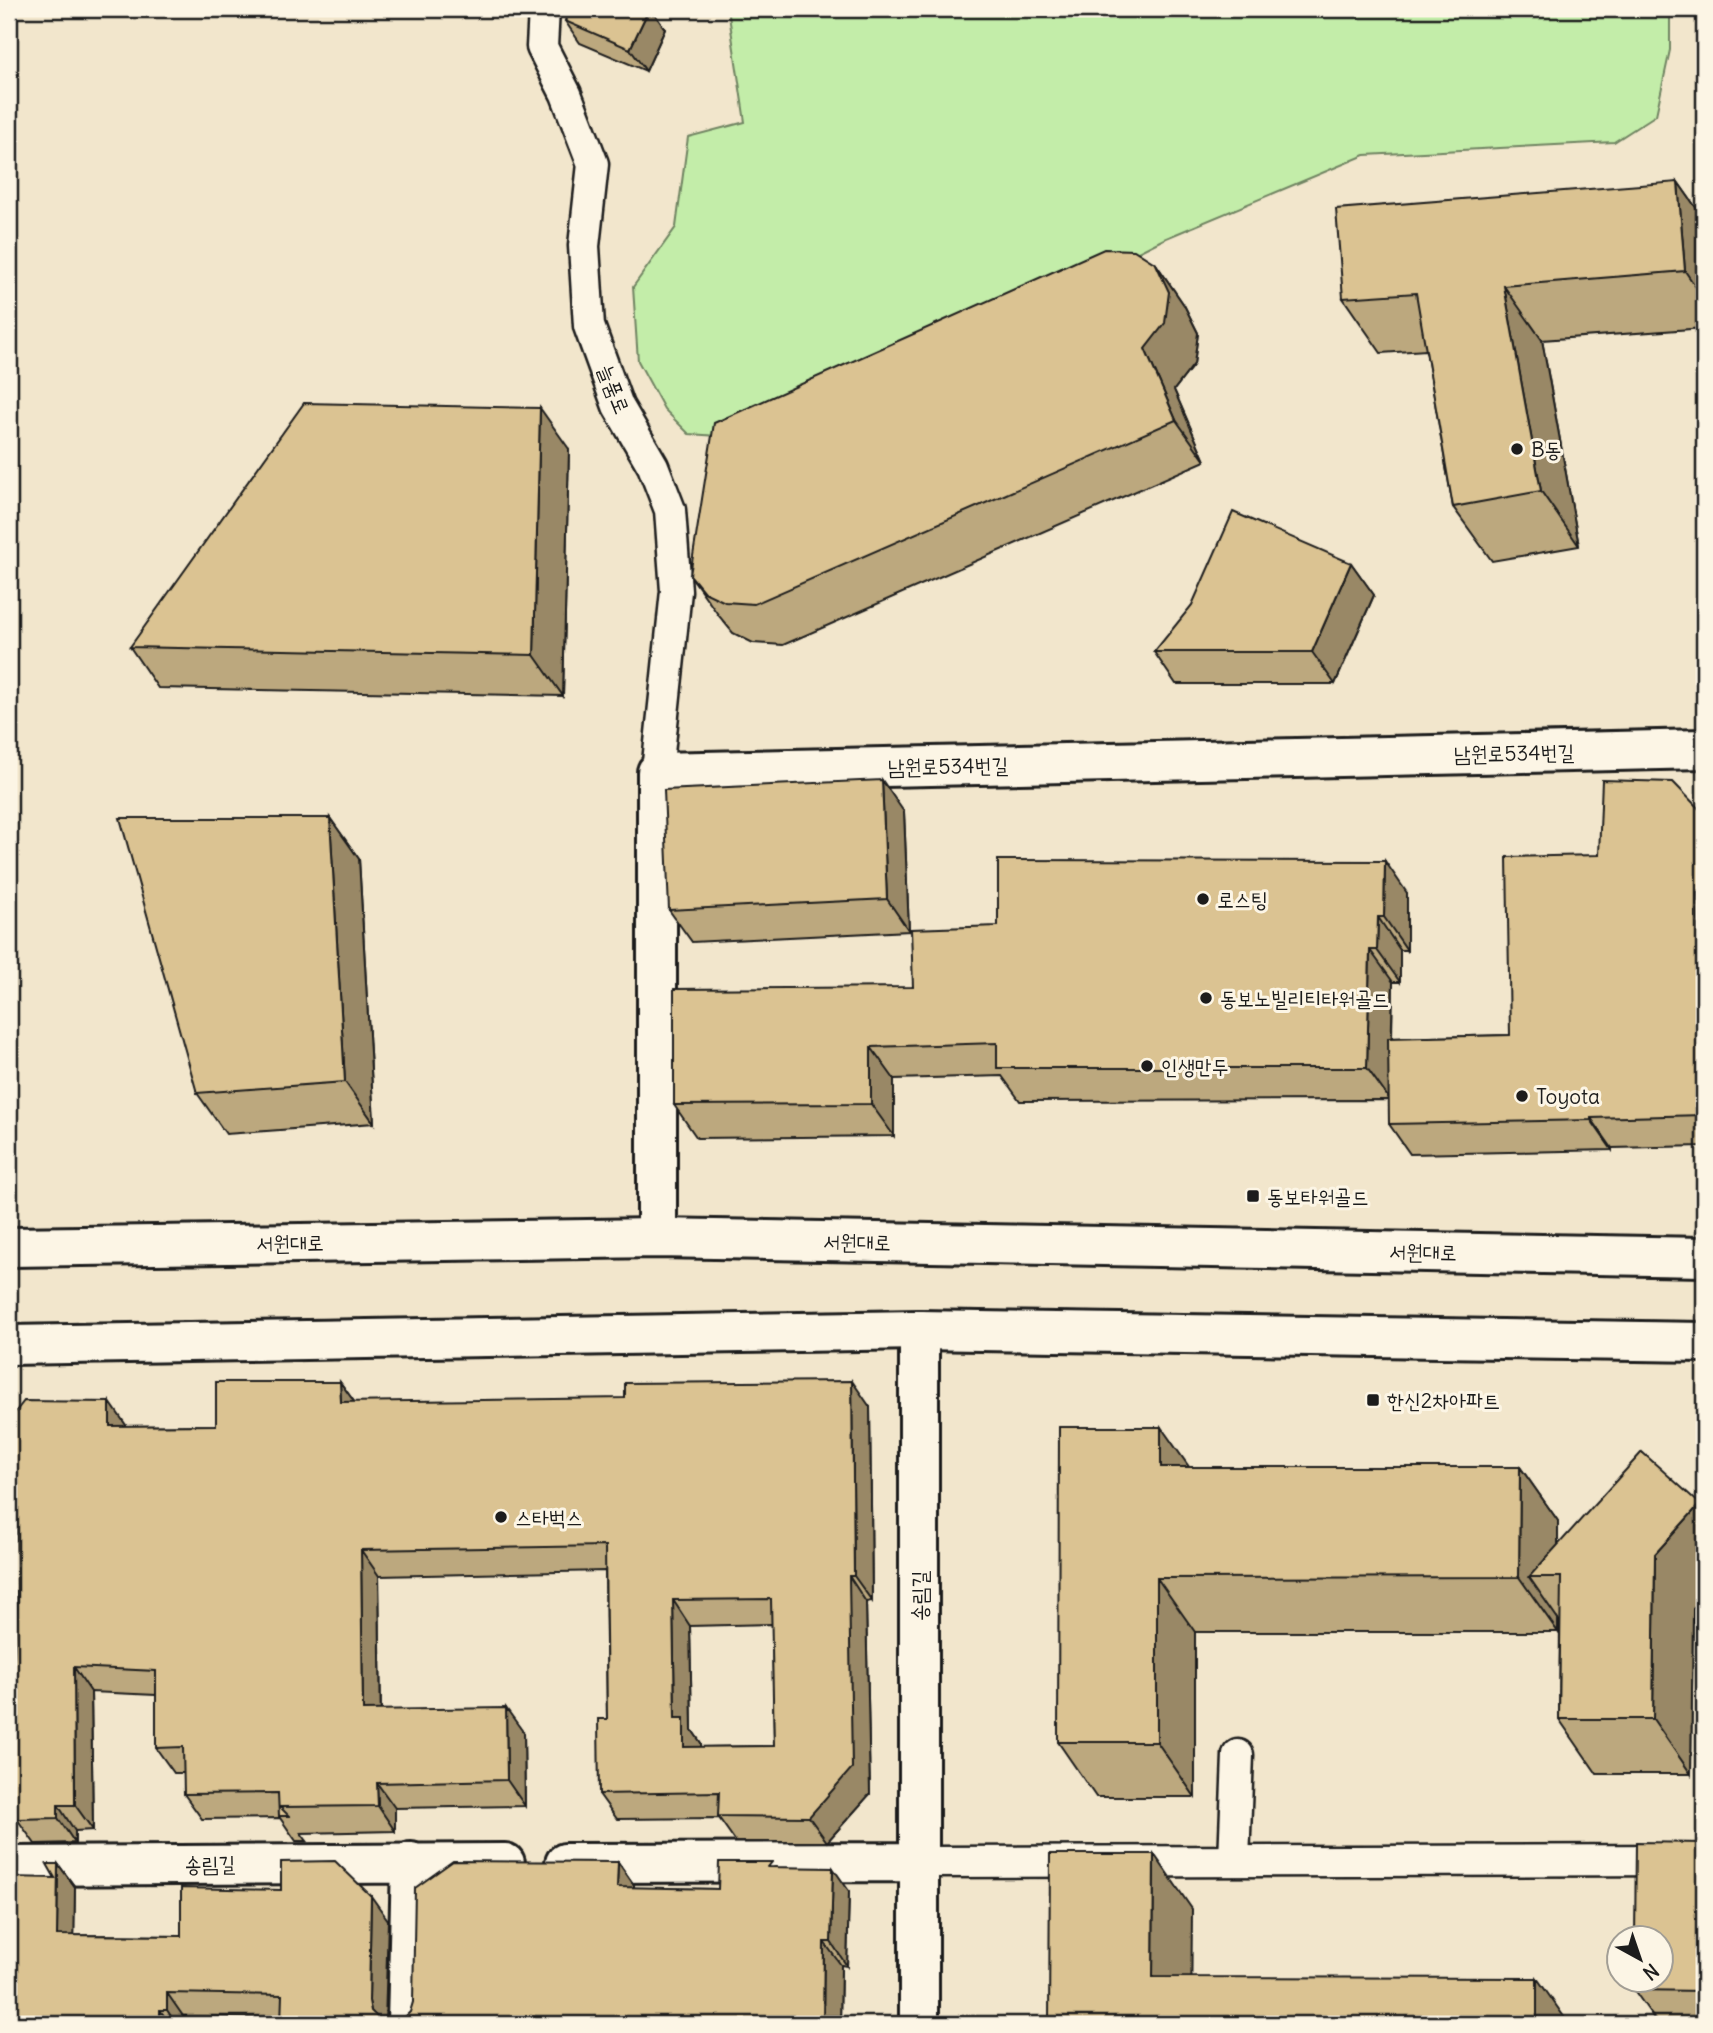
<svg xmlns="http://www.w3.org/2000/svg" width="1713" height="2033" font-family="Delius,'Poor Story',sans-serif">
	<rect width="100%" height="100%" fill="#f2e6cc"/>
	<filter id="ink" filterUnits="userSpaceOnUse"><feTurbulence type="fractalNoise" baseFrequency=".0143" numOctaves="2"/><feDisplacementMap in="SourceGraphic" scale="14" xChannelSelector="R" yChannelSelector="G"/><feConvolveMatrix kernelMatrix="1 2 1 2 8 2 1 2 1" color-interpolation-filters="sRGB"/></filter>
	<g filter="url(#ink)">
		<!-- green -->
		<path fill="#c3eda9" stroke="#708462" stroke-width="2" d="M728,9H1670V50L1656,115L1614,142L1365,155L1164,239L953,345L734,437L689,434L664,409L638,361L633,287L676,227L688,137L745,122Z
			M1698,9H1704V139Z"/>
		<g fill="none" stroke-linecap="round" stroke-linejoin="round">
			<defs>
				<path id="service" d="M544,9L542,47L566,94L593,164L584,246L589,326L618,406L653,466L670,510L676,591L657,772
					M1234,1861L1238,1755
					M920,1862L1704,1860"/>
				<path id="minor" d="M657,1238V772L1704,749
					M919,1330V2024
					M565,1863L920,1862
					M9,1866L505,1863
					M407,2024L411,1862"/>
				<path id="tertiary" d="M9,1247L657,1238L1704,1257
					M9,1345L919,1330L1704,1342"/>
			</defs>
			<!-- service casing -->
			<use href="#service" stroke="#1c1c1c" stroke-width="35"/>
			<!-- minor casing -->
			<use href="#minor" stroke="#1c1c1c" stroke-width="44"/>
			<!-- tertiary casing -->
			<use href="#tertiary" stroke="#1c1c1c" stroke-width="44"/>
			<!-- service -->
			<use href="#service" stroke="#fcf5e5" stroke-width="30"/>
			<!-- minor -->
			<use href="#minor" stroke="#fcf5e5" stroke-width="38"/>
			<!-- tertiary -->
			<use href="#tertiary" stroke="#fcf5e5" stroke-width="38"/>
		</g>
		<!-- wall -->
		<path fill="#bca87e" stroke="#1c1c1c" stroke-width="2" fill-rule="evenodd" d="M570,9H651L665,29L646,71L580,43L565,21Z
			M1678,182L1704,219V328L1542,340L1579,546L1492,561L1453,507L1426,350L1381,353L1343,298Z
			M1156,264L1184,305L1198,333L1194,364L1174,390L1205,461L783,645L753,643L733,633L719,616L690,575Z
			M569,449L563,696L158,688L130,647Z
			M1351,563L1374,595L1335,684H1176L1154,652Z
			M904,812L909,931L692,942L669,910Z
			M1704,814V1146L1612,1148V1150L1410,1154L1389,1124V1100L1020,1101L1002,1076L894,1079V1136L697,1138L674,1105L913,987L998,926L1407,893V950H1400V982H1393L1392,1038L1510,1035L1599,855Z
			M330,818L359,859L374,1123L226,1134L197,1093Z
			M340,1382L354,1402L870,1407L872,1601L866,1602L870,1794L827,1842H736L719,1818L617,1819L599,1794L607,1719L605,1571L379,1576L381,1710L524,1733L525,1806L395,1808V1831L301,1833L307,1841H296L280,1818L202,1819L184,1794V1773H174L156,1748V1695L91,1692L93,1830L75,1831V1843L35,1844L17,1819L13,1680L17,1608V1509H13L9,1503V1420L127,1426L216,1425ZM772,1624L774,1746L701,1747V1743L692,1730L690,1626Z
			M1189,1467H1520L1558,1521V1544L1700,1504L1704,1511V1597L1693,1609L1691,1774H1597L1559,1719L1560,1622L1558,1619V1632H1195V1797H1096L1058,1742Z
			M1704,1843V2024H1658L1634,1990Z
			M618,1862L634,1885V1888L718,1889L775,1867L849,1891L847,1966L841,1965L840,2024H281V2018L183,2016V2024H9L55,1878L58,1864L75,1887L74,1935L181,1936L388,1920L385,2021L391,2023L402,2020Z"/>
		<!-- shaded-wall -->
		<path fill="#986" stroke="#1c1c1c" stroke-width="2" d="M649,9H651L665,29L646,71L630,49Z
			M1678,182L1704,219V299L1685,271Z
			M1156,264L1184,305L1198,333L1194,364L1174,390L1205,461L1176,420L1145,349Z
			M1504,286L1542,340L1579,546L1541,491Z
			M540,408L569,449L563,696L534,655Z
			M1351,563L1374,595L1335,684L1312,652Z
			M882,780L904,812L909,931L887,899Z
			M330,818L359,859L374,1123L345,1082Z
			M1385,861L1407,893V950L1384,917Z
			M1697,893L1704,903V1116L1703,1115Z
			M1378,917L1400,950V982L1377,950Z
			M1370,950L1393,982L1390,1100L1367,1068Z
			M871,1047L894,1079V1136L871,1104Z
			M1591,1118L1612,1148V1150L1591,1120Z
			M852,1381L870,1407L872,1601L854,1576Z
			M340,1382L358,1407L341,1402Z
			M110,1402L128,1428L110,1426Z
			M1161,1427L1199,1481L1161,1467Z
			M1520,1467L1558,1521V1577H1529L1558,1619V1632L1519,1577Z
			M1700,1504L1704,1511V1597L1693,1609L1691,1774L1653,1719L1655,1554Z
			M361,1550L379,1576L381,1735L363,1710Z
			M849,1576L866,1602L870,1794L827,1842L809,1817Z
			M1157,1578L1195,1632V1797L1157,1742Z
			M673,1600L690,1626L692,1730L701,1743L702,1773L684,1747L675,1718Z
			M74,1667L91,1692L93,1830L75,1805Z
			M506,1708L524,1733L525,1806L507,1780Z
			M377,1783L395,1808V1831L378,1806Z
			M58,1805L75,1831V1843L58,1818Z
			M1154,1854L1192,1909L1191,2024L1153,1977Z
			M618,1862L634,1885L633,1911L617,1887Z
			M58,1864L75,1887L74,1958L57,1935Z
			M833,1868L849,1891L847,1966L831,1942Z
			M371,1896L388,1920L385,2024H381L371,2011L369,2001Z
			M824,1942L841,1965L840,2024H823Z
			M1537,1978L1569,2024H1537Z
			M167,1993L183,2016V2024H176L167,2010Z
			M160,2010L170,2024H160Z"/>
		<!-- building -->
		<path fill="#dbc392" stroke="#1c1c1c" stroke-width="2" fill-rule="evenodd" d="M570,9H649L630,49L565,21Z
			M1678,182L1685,271L1504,286L1541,491L1453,507L1416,293L1343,298L1336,209Z
			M1104,249L1134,250L1156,264L1169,292L1165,323L1145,349L1176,420L754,604L725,602L704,592L690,575L714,423Z
			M304,403L540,408L534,655L130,647Z
			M1233,512L1351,563L1312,652H1154L1192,605Z
			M882,780L887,899L669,910L664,790Z
			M1602,780L1673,782L1704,814L1703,893H1697L1703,1115L1591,1118V1120L1389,1124L1388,1038L1510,1035L1507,857L1599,855Z
			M120,818H330L345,1082L197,1093Z
			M998,860L1385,861L1384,917H1378L1377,950H1370L1367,1068H997V1043L871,1047V1104L674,1105V989L913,987L911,929L998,926Z
			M852,1381L854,1576H849L852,1768L809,1817L718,1816L719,1792L599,1794L598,1719H607L605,1546L361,1550L363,1710L506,1708L507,1780L377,1783L378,1806L280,1807L289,1816H279L278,1793L184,1794L183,1747L156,1748V1671L74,1667L75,1805H58V1818L17,1819L9,1805V1680H13L17,1608L16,1484H9V1420L24,1401L110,1402V1426L216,1425V1382H340L341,1402L625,1398V1383ZM771,1599L774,1746L684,1747V1718H675L673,1600Z
			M1059,1427H1161V1467H1520L1519,1577L1157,1578V1742H1058Z
			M1642,1452L1700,1504L1655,1554L1653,1719H1559L1561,1577H1529Z
			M1636,1842L1704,1843V1991L1634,1990V1980H1661V1938H1635Z
			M1050,1854H1154L1153,1977L1537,1978V2024H1049Z
			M335,1861L371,1896L369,2001L371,2011L379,2019L391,2023L402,2020L410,2012L413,2002L415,1888L453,1861L618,1862L617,1887L718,1889L719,1862H772L768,1867L833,1868L831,1942H824L823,2024H281L282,1995L167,1993V2010H160V2024H9V1877L55,1878L47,1864H58L57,1935L181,1936V1888L281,1890V1862Z"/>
	</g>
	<!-- markers -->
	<g fill="#1c1c1c" stroke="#fcf5e5" stroke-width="2.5">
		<circle cx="1517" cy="449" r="7"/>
		<circle cx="1203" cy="899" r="7"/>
		<circle cx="1206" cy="998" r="7"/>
		<circle cx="1147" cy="1066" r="7"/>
		<circle cx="1522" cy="1096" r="7"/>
		<rect x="1246" y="1189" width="14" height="14" rx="3.5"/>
		<rect x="1366" y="1393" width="14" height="14" rx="3.5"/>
		<circle cx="501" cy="1517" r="7"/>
	</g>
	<g text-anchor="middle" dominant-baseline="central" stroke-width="6" stroke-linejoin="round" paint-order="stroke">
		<!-- street labels -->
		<g font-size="21" fill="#1c1c1c" stroke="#fcf5e5">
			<text transform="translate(614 389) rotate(68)">늘품로</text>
			<text transform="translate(1514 753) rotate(-1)">남원로534번길</text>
			<text transform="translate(948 766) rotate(-1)">남원로534번길</text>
			<text transform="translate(857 1242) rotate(1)">서원대로</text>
			<text transform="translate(290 1243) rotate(-1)">서원대로</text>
			<text transform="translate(1423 1252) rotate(1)">서원대로</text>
			<text transform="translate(919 1596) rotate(-90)">송림길</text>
			<text transform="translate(210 1864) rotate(-1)">송림길</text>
		</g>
		<!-- poi labels -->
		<g font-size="21" fill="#1c1c1c" stroke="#fcf5e5" text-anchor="start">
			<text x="1531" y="449">B동</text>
			<text x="1217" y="899">로스팅</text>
			<text x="1220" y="998">동보노빌리티타워골드</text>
			<text x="1161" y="1066">인생만두</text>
			<text x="1536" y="1096">Toyota</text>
			<text x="1267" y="1196">동보타워골드</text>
			<text x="1387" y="1400">한신2차아파트</text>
			<text x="515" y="1517">스타벅스</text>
		</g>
	</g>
	<!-- margin -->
	<rect width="1713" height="2033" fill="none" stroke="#fcf5e5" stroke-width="35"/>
	<rect x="18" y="18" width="1678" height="1998" fill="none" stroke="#1c1c1c" stroke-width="2.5" filter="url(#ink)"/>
	<!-- north arrow -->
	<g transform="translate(1640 1959) rotate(140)"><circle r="33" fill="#fcf5e5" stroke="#a29e95" stroke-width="2"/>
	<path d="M0-5L12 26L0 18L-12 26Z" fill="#1c1c1c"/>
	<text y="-10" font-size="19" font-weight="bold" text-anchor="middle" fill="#1c1c1c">N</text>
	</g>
</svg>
